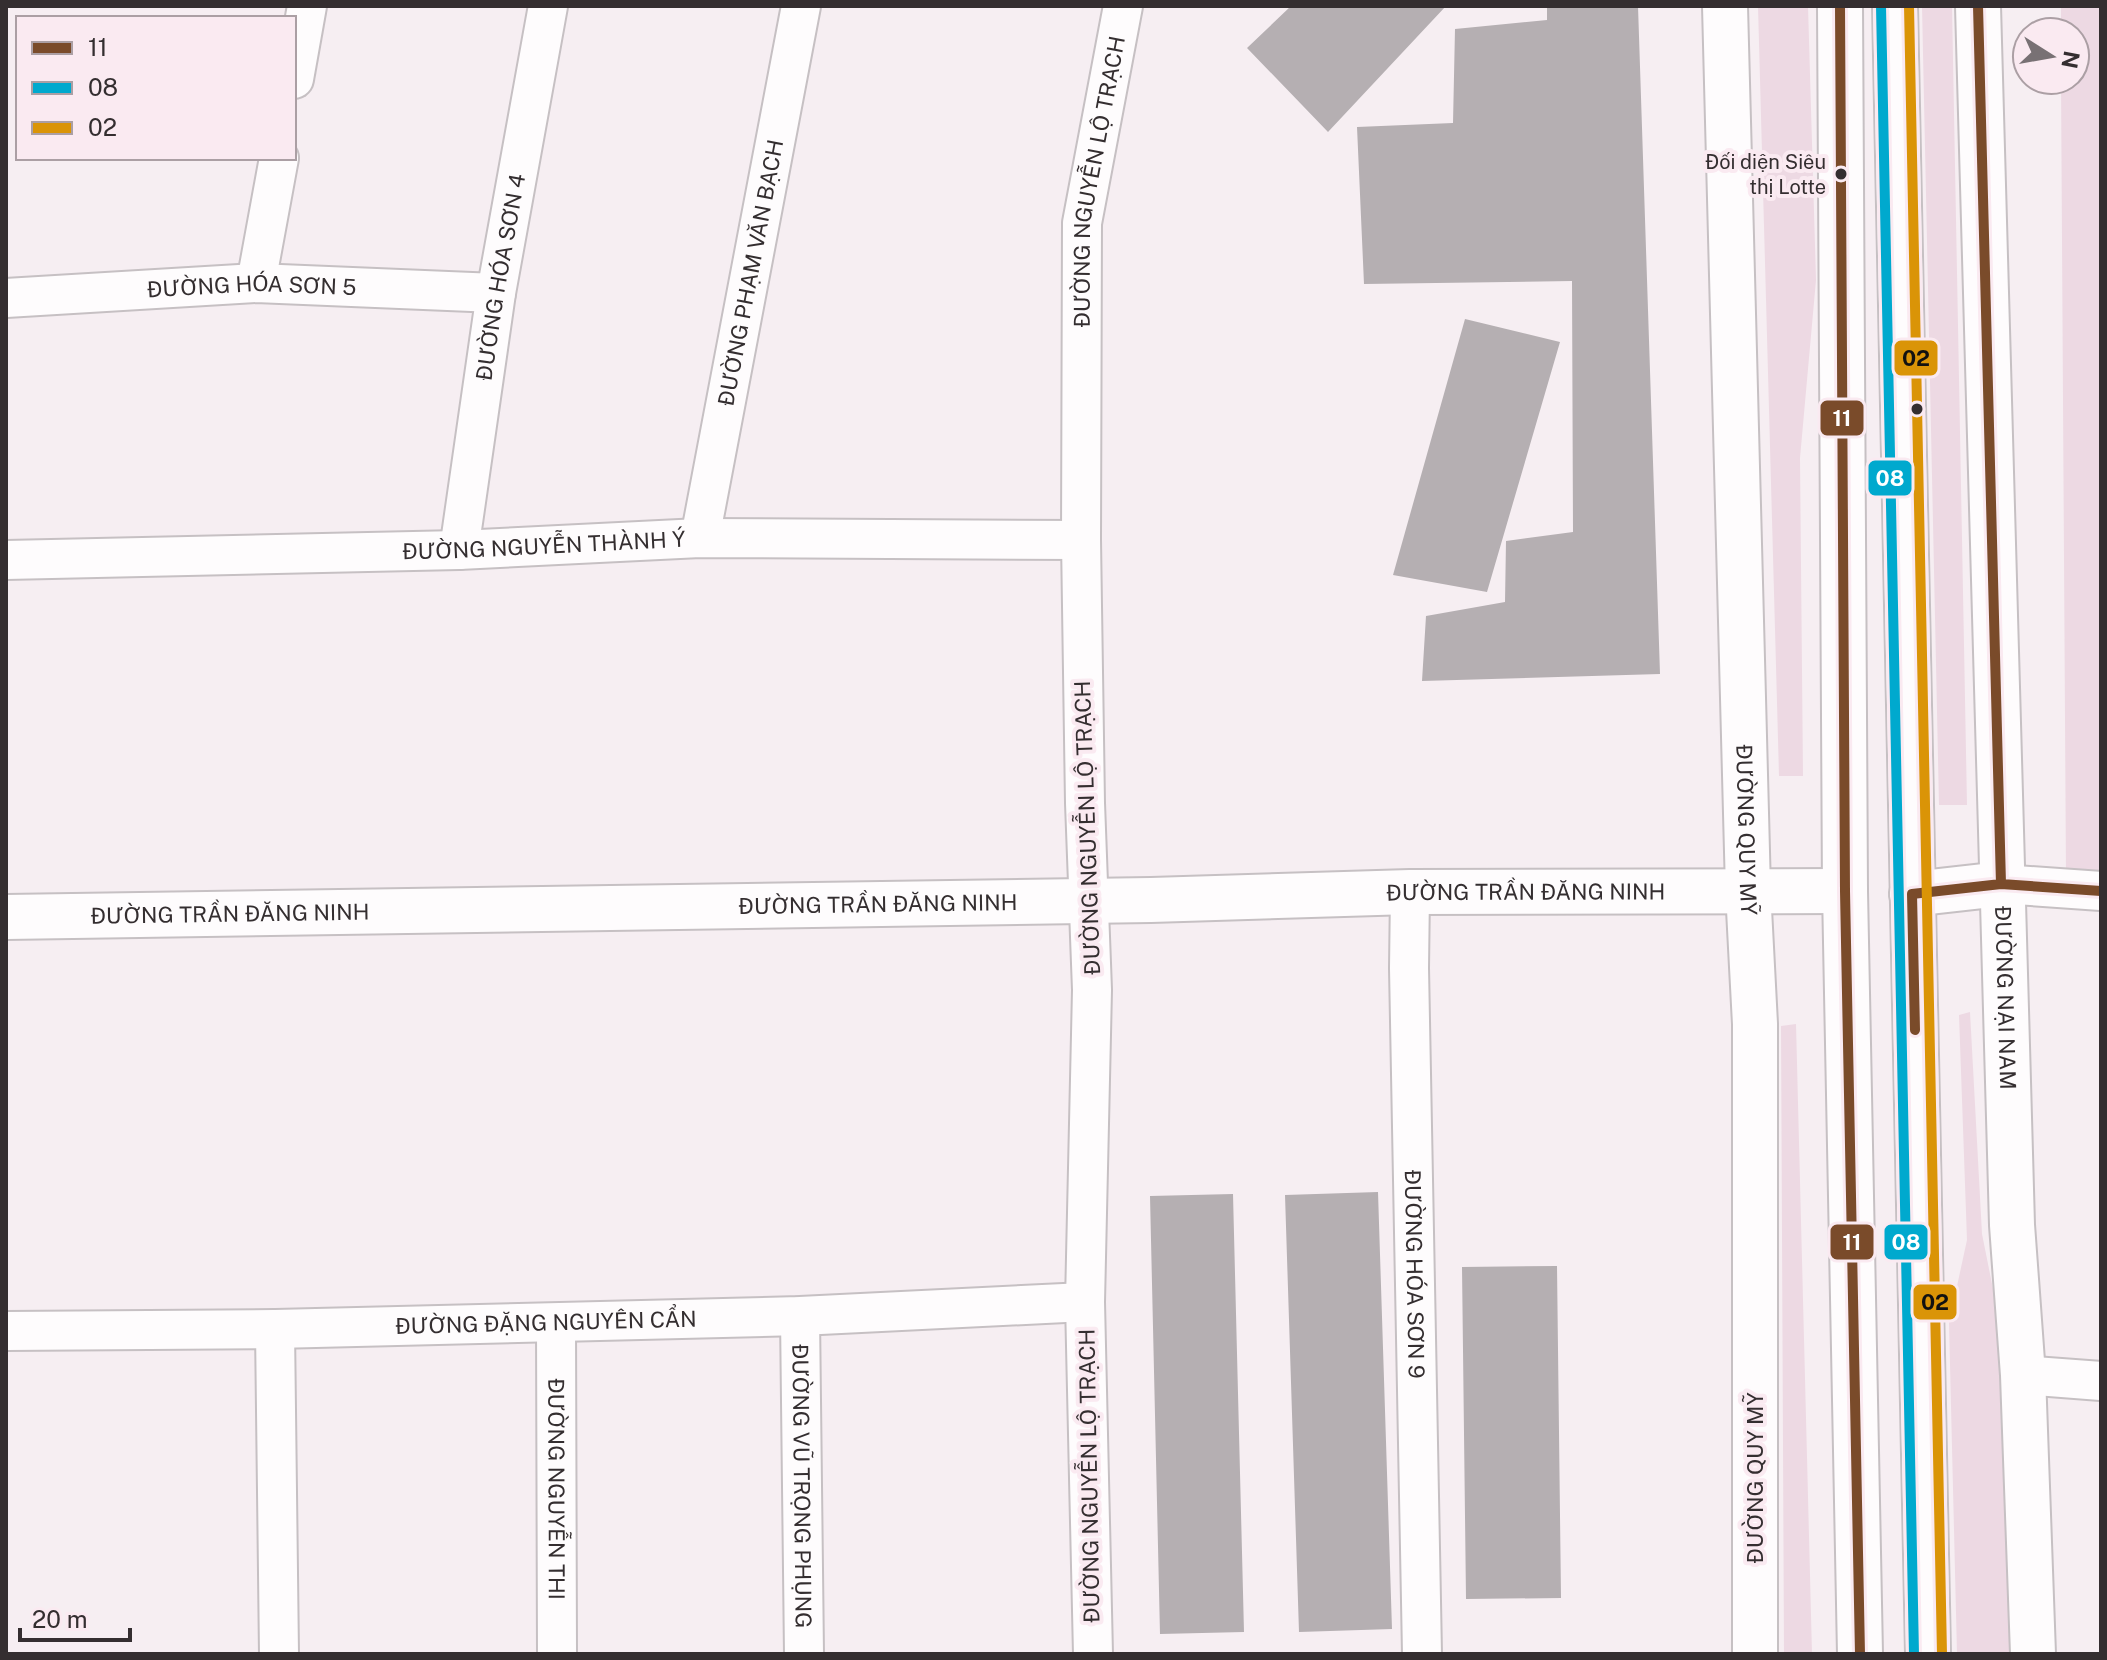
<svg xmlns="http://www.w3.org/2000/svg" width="2107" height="1660" font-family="'Public Sans',sans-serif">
	<rect width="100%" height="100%" fill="#f6eef2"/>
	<!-- green -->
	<path fill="#edd9e3" d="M1758,6H1808L1816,280L1800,458L1803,776H1779Z
		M1922,6H1952L1967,805H1939Z
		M2061,6H2101V879L2066,877L2061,80H2075V32H2061Z
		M1970,1012L1982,1234L2002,1334L2013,1654H1957L1949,1323L1967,1240L1959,1015Z
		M1796,1024L1812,1654H1784L1781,1026Z"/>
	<!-- building -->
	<path fill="#b5afb2" d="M1291,6H1446L1328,132L1247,48Z
		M1547,6H1638L1660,674L1422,681L1426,616L1505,602L1506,541L1573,532L1572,281L1364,284L1357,127L1453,123L1455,29L1547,20Z
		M1465,319L1560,342L1487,592L1393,575Z
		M1378,1192L1392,1629L1299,1632L1285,1195Z
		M1233,1194L1244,1632L1160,1634L1150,1196Z
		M1557,1266L1561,1598L1466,1599L1462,1267Z"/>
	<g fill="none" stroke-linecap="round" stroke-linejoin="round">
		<defs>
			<g id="minor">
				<path d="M294,79L307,6"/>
				<path d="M256,283L279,158"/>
				<path id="s1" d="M6,298L256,283L496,293"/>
				<path id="s2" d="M700,538L801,6"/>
				<path id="s3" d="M459,550L496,293L548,6"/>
				<path id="s4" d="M6,560L459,550L700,538L1081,540"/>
				<path d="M2001,884L2101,891"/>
				<path id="s5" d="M1410,892L1409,968L1422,1654"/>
				<path id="s6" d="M800,1316L804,1654"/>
				<path id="s7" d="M556,1323L557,1654"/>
				<path d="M275,1329L279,1654"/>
				<path id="s8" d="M6,1331L275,1329L800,1316L1085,1302"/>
				<path d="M2023,1375L2101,1381"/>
				<path id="s9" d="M1093,1654L1085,1302L1092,990L1085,803L1081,540L1082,223L1123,6"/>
			</g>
			<g id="tertiary">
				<path id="s10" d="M1725,6L1748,890L1755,1024V1654"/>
				<path id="s11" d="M1978,6L2012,1225L2023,1375L2033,1654"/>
				<path d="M1912,894L2001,884"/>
				<path id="s12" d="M6,917L1151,900L1410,892L1845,891"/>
			</g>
			<path id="trunk" d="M1840,6L1845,891L1860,1654
				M1895,6L1928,1654"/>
		</defs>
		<!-- minor casing -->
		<use href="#minor" stroke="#c6c0c3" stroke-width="42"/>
		<!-- tertiary casing -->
		<use href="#tertiary" stroke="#c6c0c3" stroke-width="48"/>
		<!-- trunk casing -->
		<use href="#trunk" stroke="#c6c0c3" stroke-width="48"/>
		<!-- minor -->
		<use href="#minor" stroke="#fefcfd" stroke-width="38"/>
		<!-- tertiary -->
		<use href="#tertiary" stroke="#fefcfd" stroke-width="44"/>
		<!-- trunk -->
		<use href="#trunk" stroke="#fefcfd" stroke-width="44"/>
		<defs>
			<path id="bus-1" d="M1840,6L1845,891L1860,1654
				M1978,6L2001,884
				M1915,1030L1912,894L2001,884L2101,891"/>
			<path id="bus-2" d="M1881,6L1914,1654"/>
			<path id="bus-3" d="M1909,6L1942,1654"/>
		</defs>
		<!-- bus-1 casing -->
		<use href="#bus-1" stroke="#faeaf1" stroke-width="16"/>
		<!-- bus-2 casing -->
		<use href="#bus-2" stroke="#faeaf1" stroke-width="16"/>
		<!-- bus-3 casing -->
		<use href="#bus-3" stroke="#faeaf1" stroke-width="16"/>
		<!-- bus-1 -->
		<use href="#bus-1" stroke="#7a4b2a" stroke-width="10"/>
		<!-- bus-2 -->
		<use href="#bus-2" stroke="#00a9ce" stroke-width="10"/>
		<!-- bus-3 -->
		<use href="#bus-3" stroke="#da9407" stroke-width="10"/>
	</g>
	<!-- markers -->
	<g fill="#342e30" stroke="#faeaf1" stroke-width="3">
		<circle cx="1841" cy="174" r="7"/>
		<circle cx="1917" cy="409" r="7"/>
	</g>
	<g text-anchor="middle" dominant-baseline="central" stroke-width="8" stroke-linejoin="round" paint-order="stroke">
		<!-- bus labels -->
		<g font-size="20" fill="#342e30" stroke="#faeaf1" text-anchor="end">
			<text x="1826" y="162">Đối diện Siêu<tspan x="1826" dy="25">thị Lotte</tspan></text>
		</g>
		<!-- street labels -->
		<g font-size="22" fill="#342e30" stroke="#faeaf1">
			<text stroke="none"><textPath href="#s9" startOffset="1474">ĐƯỜNG NGUYỄN LỘ TRẠCH</textPath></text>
			<text stroke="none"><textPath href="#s2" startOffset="270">ĐƯỜNG PHẠM VĂN BẠCH</textPath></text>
			<text stroke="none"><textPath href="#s3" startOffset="276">ĐƯỜNG HÓA SƠN 4</textPath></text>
			<text stroke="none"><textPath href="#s1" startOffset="246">ĐƯỜNG HÓA SƠN 5</textPath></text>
			<text stroke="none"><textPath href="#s4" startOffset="538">ĐƯỜNG NGUYỄN THÀNH Ý</textPath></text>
			<text transform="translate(1087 828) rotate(-92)">ĐƯỜNG NGUYỄN LỘ TRẠCH</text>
			<text stroke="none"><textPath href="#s10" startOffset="824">ĐƯỜNG QUY MỸ</textPath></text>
			<text stroke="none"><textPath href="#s12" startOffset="1520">ĐƯỜNG TRẦN ĐĂNG NINH</textPath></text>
			<text stroke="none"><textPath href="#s12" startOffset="872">ĐƯỜNG TRẦN ĐĂNG NINH</textPath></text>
			<text stroke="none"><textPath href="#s12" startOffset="224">ĐƯỜNG TRẦN ĐĂNG NINH</textPath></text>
			<text stroke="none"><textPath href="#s11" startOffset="992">ĐƯỜNG NẠI NAM</textPath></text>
			<text stroke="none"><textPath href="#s5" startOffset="382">ĐƯỜNG HÓA SƠN 9</textPath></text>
			<text stroke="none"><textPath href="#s8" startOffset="540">ĐƯỜNG ĐẶNG NGUYÊN CẨN</textPath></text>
			<text transform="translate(1089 1476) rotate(-91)">ĐƯỜNG NGUYỄN LỘ TRẠCH</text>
			<text transform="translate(1755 1478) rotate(-90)">ĐƯỜNG QUY MỸ</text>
			<text stroke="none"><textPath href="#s6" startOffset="170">ĐƯỜNG VŨ TRỌNG PHỤNG</textPath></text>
			<text stroke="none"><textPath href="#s7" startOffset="166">ĐƯỜNG NGUYỄN THI</textPath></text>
		</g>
	</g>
	<g stroke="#faeaf1" stroke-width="3">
		<rect x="1893" y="339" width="46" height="38" rx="8" fill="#da9407"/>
		<rect x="1819" y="399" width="46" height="38" rx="8" fill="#7a4b2a"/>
		<rect x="1867" y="459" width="46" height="38" rx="8" fill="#00a9ce"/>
		<rect x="1883" y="1223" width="46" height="38" rx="8" fill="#00a9ce"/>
		<rect x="1829" y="1223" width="46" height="38" rx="8" fill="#7a4b2a"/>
		<rect x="1912" y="1283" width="46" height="38" rx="8" fill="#da9407"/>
	</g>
	<g font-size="22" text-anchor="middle" font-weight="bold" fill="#fff">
		<text x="1842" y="426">11</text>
		<text x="1890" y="486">08</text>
		<text x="1906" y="1250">08</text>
		<text x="1852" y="1250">11</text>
	</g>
	<g font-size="22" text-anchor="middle" font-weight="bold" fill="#111">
		<text x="1916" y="366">02</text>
		<text x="1935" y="1310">02</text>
	</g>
	<!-- border -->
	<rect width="2107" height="1660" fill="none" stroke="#342e30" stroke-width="16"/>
	<!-- legend -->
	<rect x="16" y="16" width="280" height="144" fill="#faeaf1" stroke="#ab9fa4" stroke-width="2"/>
	<rect x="32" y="42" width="40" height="12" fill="#7a4b2a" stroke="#ab9fa4" stroke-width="2"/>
	<text x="88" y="56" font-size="24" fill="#342e30">11</text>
	<rect x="32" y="82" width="40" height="12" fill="#00a9ce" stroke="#ab9fa4" stroke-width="2"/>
	<text x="88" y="96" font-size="24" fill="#342e30">08</text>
	<rect x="32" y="122" width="40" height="12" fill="#da9407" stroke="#ab9fa4" stroke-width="2"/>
	<text x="88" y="136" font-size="24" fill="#342e30">02</text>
	<!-- north arrow -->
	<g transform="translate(2051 56) rotate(101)"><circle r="38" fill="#faeaf1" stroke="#ab9fa4" stroke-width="2"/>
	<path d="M0-6L14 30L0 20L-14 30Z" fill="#787174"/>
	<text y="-12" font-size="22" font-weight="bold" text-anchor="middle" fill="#342e30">N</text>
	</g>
	<!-- scale -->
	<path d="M20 1628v12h110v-12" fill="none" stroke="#342e30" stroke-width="4"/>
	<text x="32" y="1628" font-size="24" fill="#342e30" stroke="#faeaf1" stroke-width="6" paint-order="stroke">20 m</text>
</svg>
